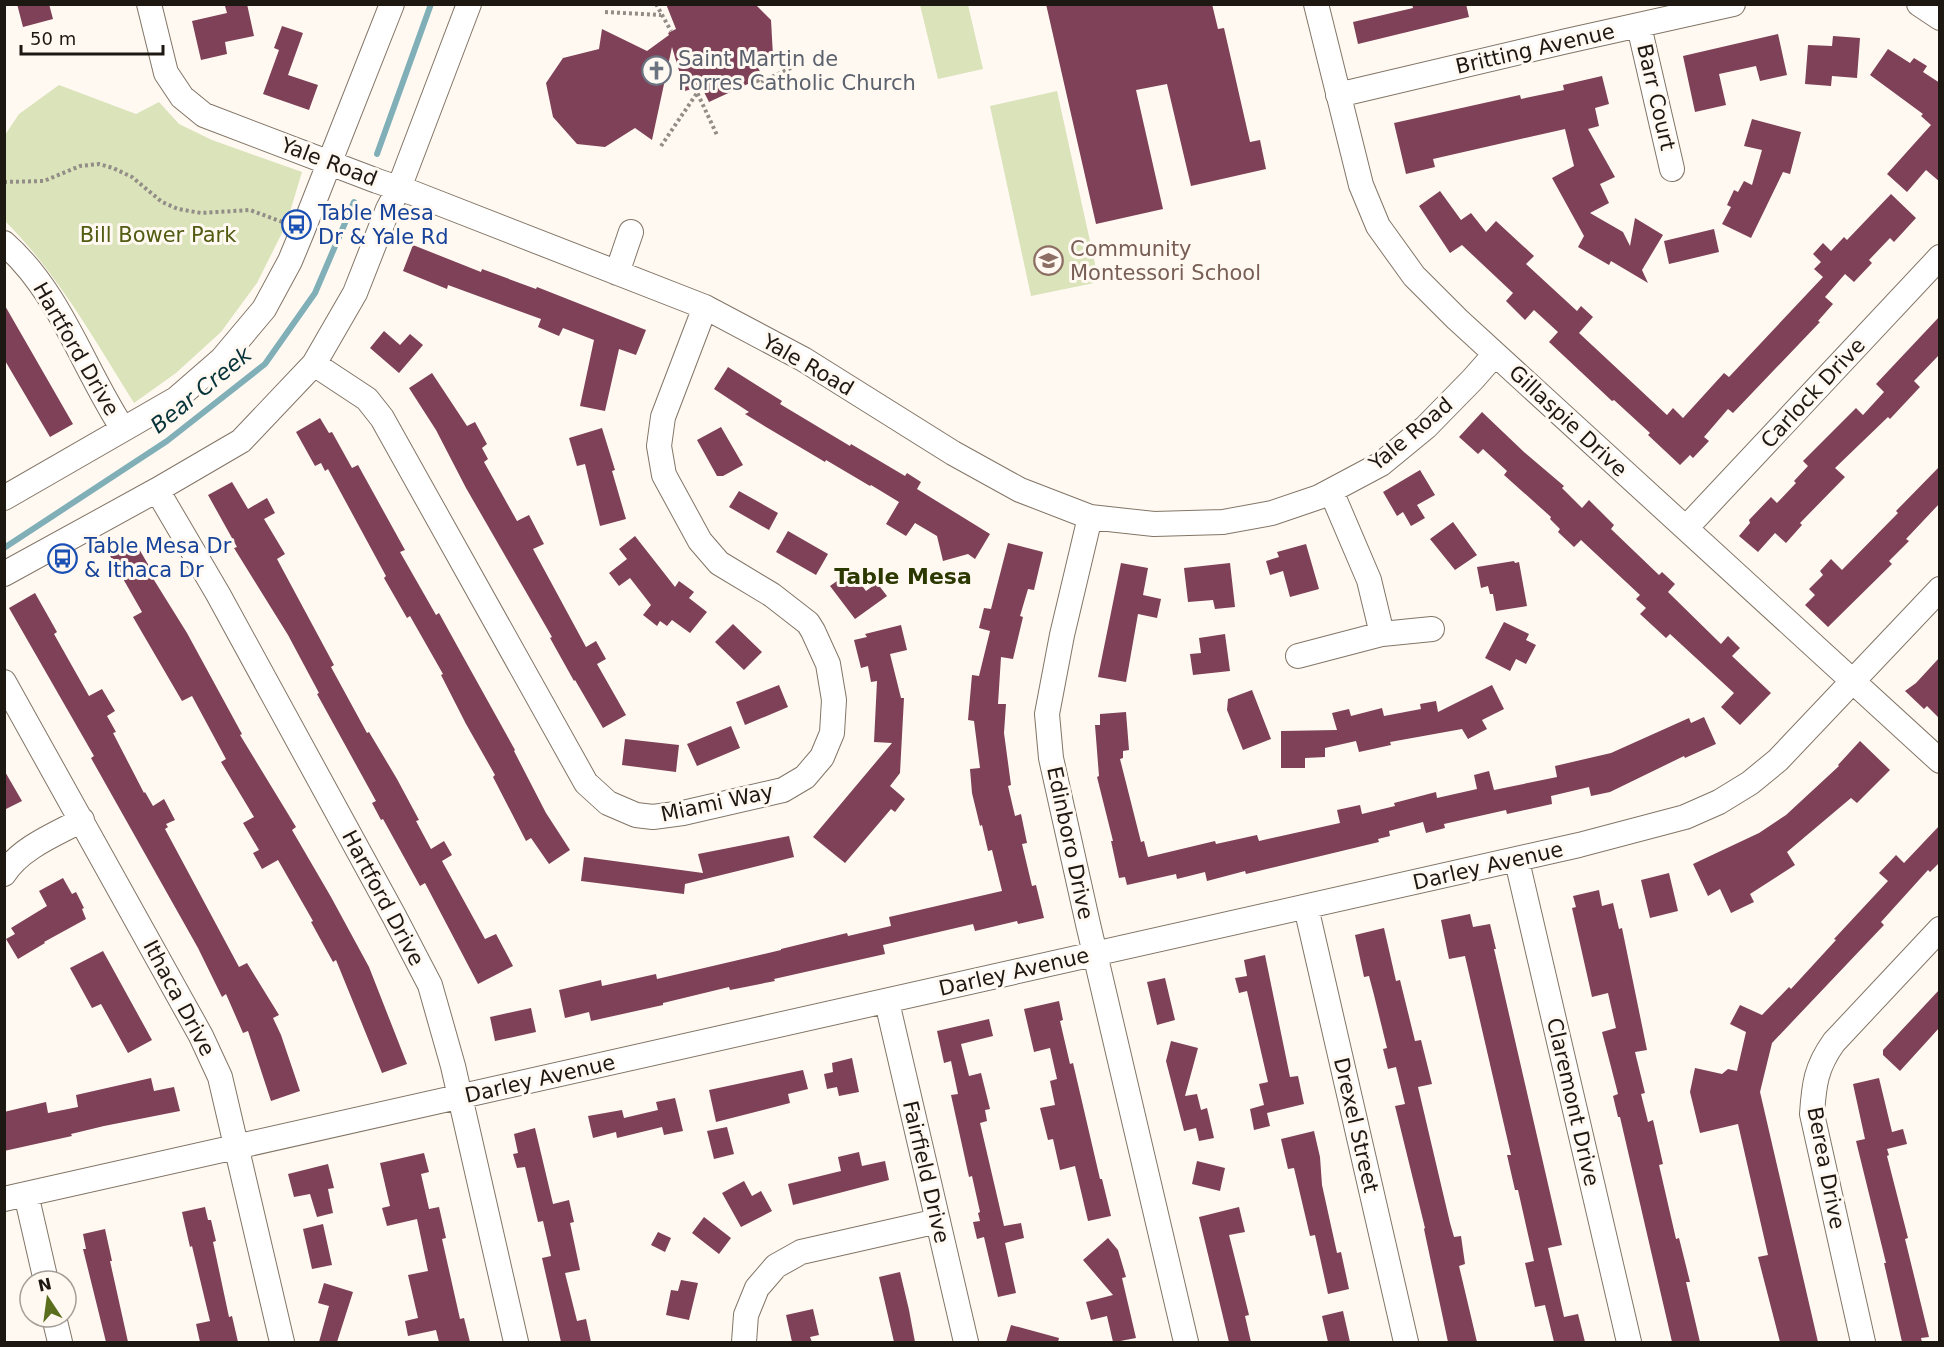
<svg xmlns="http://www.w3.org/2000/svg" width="1944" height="1347" font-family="'DejaVu Sans',sans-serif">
	<rect width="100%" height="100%" fill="#fff9f2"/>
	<!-- green -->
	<path fill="#dae3ba" d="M920,5H968L983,69L938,79Z
		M59,85L136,114L159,102L179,124L212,140L302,172L286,225L257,283L221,332L176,373L134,403C94,339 58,274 5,221V135L19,114Z
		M1057,91L1099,282L1031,296L990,106Z"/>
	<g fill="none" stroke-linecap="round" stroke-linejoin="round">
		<!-- stream -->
		<path stroke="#81afb8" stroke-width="6" d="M377,154L431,4
			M4,548L167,441L265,364L315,293L354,202"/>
	</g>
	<!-- building -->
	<path fill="#7e4157" d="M17,4H49L53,19L23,27Z
		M234,4H247L254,36L225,42L227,54L201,60L192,21L227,13L225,6Z
		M666,4H755L771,20L773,56L756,64L763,77L709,102L701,86L685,91L672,47L652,140L635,128L605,147L577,144L553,117L546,83L563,58L599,49L602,29L647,51L669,35L668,33L676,29Z
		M1046,4H1212L1218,29L1224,28L1250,142L1260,140L1266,169L1191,186L1167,84L1136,90L1163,209L1096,224Z
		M1412,4H1466L1469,17L1358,44L1353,22L1413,8Z
		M282,26L303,33L288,75L318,85L309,110L263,94L279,50L274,48Z
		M1778,34L1787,75L1760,81L1756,66L1719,74L1726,105L1695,112L1683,56Z
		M1833,36L1860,38L1857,78L1832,76L1831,86L1805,84L1808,45L1832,46Z
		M1888,49L1910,63L1914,58L1927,66L1923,72L1940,83V182L1926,170L1907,192L1887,174L1931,125L1921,116L1923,114L1870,75Z
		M1602,76L1609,104L1595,108L1599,126L1588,129L1615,177L1600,184L1609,203L1590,213L1623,232L1630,246L1635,218L1663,235L1642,270L1648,283L1611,261L1609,265L1578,247L1584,236L1552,178L1574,166L1565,129L1433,159L1435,167L1406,174L1394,123L1520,95L1521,99L1564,90L1563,85Z
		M1752,119L1801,132L1790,174L1783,172L1751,238L1722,224L1731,207L1727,205L1734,190L1738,192L1744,181L1752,185L1762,150L1744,146Z
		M1440,191L1461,220L1471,213L1486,232L1496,221L1534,256L1526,264L1577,311L1581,306L1593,317L1579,333L1667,415L1673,408L1683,418L1724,373L1729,377L1823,277L1814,269L1821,262L1813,254L1823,243L1831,251L1844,237L1847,240L1891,194L1916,218L1894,242L1890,238L1869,260L1872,263L1854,282L1845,274L1825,297L1833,304L1818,321L1820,322L1733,413L1728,409L1704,437L1709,441L1693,458L1690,455L1680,465L1648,435L1650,433L1614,400L1612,401L1549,342L1558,332L1534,310L1525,320L1506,301L1513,293L1462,245L1450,253L1419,206Z
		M1714,229L1719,252L1669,264L1664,241Z
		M413,245L481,272L482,269L536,289L537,287L646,330L636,355L619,349L605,411L580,406L594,340L563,328L559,336L538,327L541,319L448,285L447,289L403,271Z
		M4,304L73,424L50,437L4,359Z
		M1940,316V354L1914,381L1920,387L1890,419L1888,417L1835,468L1845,477L1800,523L1802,525L1786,543L1775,533L1758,552L1739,536L1750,523L1749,520L1771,497L1777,503L1796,483L1794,481L1808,466L1803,461L1856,408L1863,415L1884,392L1876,384Z
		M384,331L400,345L410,334L423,345L399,373L370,348Z
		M728,367L782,401L780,404L850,446L851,444L905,476L907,473L921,482L917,489L990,534L975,559L968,554L943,561L937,536L915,523L906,536L886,524L899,502L871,485L870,486L826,460L825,462L766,427L745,414L749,412L714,389Z
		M432,373L467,426L475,422L487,444L482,448L488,459L484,462L517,521L529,515L544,544L533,549L586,647L596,641L606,659L597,664L626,715L603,728L575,680L574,681L550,638L552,637L466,488L436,430L409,388Z
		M1482,412L1524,452L1564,486L1562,488L1582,508L1589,500L1614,525L1611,529L1659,575L1662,572L1675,584L1668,592L1721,644L1728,636L1740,648L1732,656L1771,693L1740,725L1721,707L1734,693L1670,634L1666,638L1640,614L1646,608L1636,599L1640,595L1581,540L1574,547L1558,532L1560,529L1550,519L1551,517L1504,475L1507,471L1483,449L1478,454L1459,437Z
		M320,418L329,433L332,432L352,468L358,465L405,550L400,552L436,615L439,613L460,651L515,750L514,751L546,813L570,850L549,864L531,838L526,841L493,777L495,775L466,724L441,675L443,674L410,616L407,618L384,578L386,576L328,469L325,471L321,463L315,466L296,432Z
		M721,427L743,465L723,476H717L697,440Z
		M602,428L615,470L612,471L626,519L600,526L585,464L577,466L569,438Z
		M1940,466V503L1906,539L1909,541L1889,561L1892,564L1828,627L1805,605L1815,595L1809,589L1823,575L1820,571L1831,559L1842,570L1898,513L1896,511Z
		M1420,470L1435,495L1417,505L1425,518L1411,526L1403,512L1397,516L1383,492Z
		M232,482L248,509L267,498L275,513L264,519L285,554L277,559L334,665L331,667L367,733L369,732L397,779L419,820L416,821L431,849L444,841L452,855L442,861L485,939L496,934L513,966L478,984L425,883L420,886L383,819L381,820L372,803L376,801L317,694L319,693L288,635L234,548L237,547L208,495Z
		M739,491L778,513L769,530L729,507Z
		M1453,522L1477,555L1455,570L1430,539Z
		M788,531L828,554L816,575L776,552Z
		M635,536L675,587L679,581L694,592L689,598L707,612L690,633L672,620L667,626L660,621L657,626L643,615L651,605L630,578L619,586L609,573L627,559L619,549Z
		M135,542L156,578L154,580L187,633L242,734L240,735L296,827L292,830L331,897L369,967L407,1064L382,1073L336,960L333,962L311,922L313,921L278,860L262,869L253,853L259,850L243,823L254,817L221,762L226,759L192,696L182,701L133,617L142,612L109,554Z
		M1008,543L1043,552L1034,590L1028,589L1020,616L1023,617L1013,659L1001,657L998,704H1006L1004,733L1011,785L1008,786L1015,816L1021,814L1027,843L1022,844L1032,886L1036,885L1044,918L1018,924L1017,921L975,931L973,924L883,945L885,954L774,979L775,981L730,990L729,987L663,1003V1005L591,1021L589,1012L565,1018L559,990L601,980L602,986L656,974L657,979L781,950V949L847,933L848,936L891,926L889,917L1002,891L992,850L988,851L982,825L980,826L972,793L970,769L980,768L974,721L968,720L972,675L979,676L990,631L979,628L984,608L991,609Z
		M1306,544L1319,589L1290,597L1283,571L1270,575L1266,561L1279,557L1277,552Z
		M1514,561L1515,563L1519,562L1527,606L1496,611L1493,594H1490L1488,586L1481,588L1477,567Z
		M1121,563L1148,568L1143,595L1161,599L1157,618L1138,614L1126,682L1098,677Z
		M1230,563L1235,607L1215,609L1213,600L1188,602L1184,568Z
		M851,571L866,591L877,583L887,596L855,619L830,586Z
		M35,593L57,632L54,634L89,696L102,689L115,711L107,716L116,732L113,733L144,793L145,792L153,806L164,799L175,820L166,824L168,827L165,829L239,967L247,963L279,1015L273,1018L281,1035L300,1091L271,1101L248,1031L243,1033L226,994L222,997L198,948L91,758L94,756L9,608Z
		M1504,622L1529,634L1526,640L1536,645L1526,664L1516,659L1510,671L1485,658Z
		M733,624L762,652L744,670L715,642Z
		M901,625L907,650L890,654L901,698H904L900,773L890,786L905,799L895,812L891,809L845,863L813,837L892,743L874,742L877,681L871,682L868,666L861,668L854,640L867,637L865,634Z
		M1225,634L1230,671L1193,675L1190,654L1201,653L1199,638Z
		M1940,657V719L1927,706L1924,709L1905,691L1916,683Z
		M779,685L788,707L745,725L736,702Z
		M1492,685L1504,709L1482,720L1487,729L1468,739L1462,729L1390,742L1391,745L1359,752L1356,741L1325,748V757L1305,758V768H1281V731L1337,730L1332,713L1349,709L1351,716L1382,708L1384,716L1421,709L1420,704L1436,701L1438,712Z
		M1252,690L1271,739L1243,750L1227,710L1228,699Z
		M1126,712L1129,750L1123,751V758L1120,759L1141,842L1144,841L1148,857L1215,841L1216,844L1257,835L1259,841L1340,823L1337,810L1360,805L1362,814L1395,806L1394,803L1436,792L1437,798L1477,789L1474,775L1489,771L1494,790L1557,777L1555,766L1611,753L1689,718L1691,723L1704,717L1716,744L1685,758L1684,756L1610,792L1591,796L1589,787L1551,796L1552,804L1507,814L1506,810L1444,824L1445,828L1426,833L1423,822L1389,831L1390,836L1378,839L1379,842L1246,874L1245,871L1207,881L1205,872L1177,879L1176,874L1127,885L1125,877L1119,878L1111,841H1113L1097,777L1099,776L1095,725H1100V714Z
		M731,726L740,748L697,766L687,744Z
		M625,739L679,745L676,772L622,765Z
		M1860,741L1890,770L1857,803L1851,798L1787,852L1795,865L1750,894L1754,902L1731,913L1720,889L1708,896L1693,864L1759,833L1786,815L1839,766L1838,765Z
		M4,770L22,801L4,810Z
		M1940,825V862L1930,872L1928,870L1881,922L1884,925L1772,1043L1760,1092L1818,1342H1780L1758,1257L1768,1255L1738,1124L1700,1133L1690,1092L1695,1068L1722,1074L1728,1069L1737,1071L1746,1032L1730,1024L1740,1005L1762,1015L1789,987L1791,989L1836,940L1834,939L1888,881L1879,873L1896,855L1904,863Z
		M789,836L794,857L685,884L684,894L581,881L584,857L703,873L698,854Z
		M1669,873L1678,911L1650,918L1641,880Z
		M63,878L72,894L76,892L84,908L82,909L86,919L44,942L45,943L18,959L6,939L15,934L11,928L47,906L39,891Z
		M1599,890L1602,906L1613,903L1619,929L1622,928L1647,1050L1635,1052L1645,1093L1641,1094L1648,1122L1653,1120L1663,1164L1659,1165L1676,1239L1679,1238L1690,1282H1686L1700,1342H1672L1620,1117H1618L1613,1096L1618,1094L1602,1032L1616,1028L1608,993L1592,997L1572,908L1576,907L1573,896Z
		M1470,914L1473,927L1490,924L1496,949H1494L1562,1245L1548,1248L1564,1317L1578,1314L1585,1342H1554L1545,1305L1535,1307L1525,1263L1534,1261L1518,1190H1515L1507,1155H1511L1465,956L1449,959L1441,920Z
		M1384,928L1396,981L1400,980L1415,1041L1421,1040L1432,1084L1418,1087L1450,1223L1454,1237L1461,1236L1465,1264L1459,1266L1477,1342H1448L1424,1229L1425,1228L1395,1106L1405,1104L1396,1067L1388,1069L1383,1049L1387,1048L1374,995L1369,976L1364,977L1355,935Z
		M103,951L152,1040L128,1053L101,1004L92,1008L70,968Z
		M1265,955L1290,1077L1298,1076L1304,1104L1267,1113L1270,1126L1254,1130L1250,1109L1264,1105L1259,1084L1268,1082L1247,991L1239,993L1235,978L1247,976L1244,960Z
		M1165,978L1175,1020L1157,1025L1147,982Z
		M1940,989V1027L1900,1071L1883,1055V1050Z
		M1059,1001L1063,1020L1060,1021L1070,1064L1073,1063L1100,1179H1102L1111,1216L1088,1221L1075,1166L1060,1170L1053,1139L1048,1140L1040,1108L1055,1105L1050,1081L1057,1079L1050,1048L1034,1052L1024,1009Z
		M531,1008L536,1032L495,1041L490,1017Z
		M989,1019L993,1036L961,1044L969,1076L981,1073L990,1109L985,1110L987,1121L980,1123L1004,1226L1021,1223L1024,1238L1005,1243L1016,1293L998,1297L984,1237L977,1239L973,1222L980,1221L978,1213L980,1212L972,1176L969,1177L951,1095L958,1094L951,1061L944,1063L937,1031Z
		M1171,1041L1198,1048L1185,1096L1197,1094L1201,1110L1207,1108L1214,1138L1199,1141L1196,1128L1184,1131L1166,1061Z
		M852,1058L859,1092L839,1096L837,1087L827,1089L824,1074L833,1072L832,1063Z
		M803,1070L808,1089L788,1094L790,1103L716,1122L709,1090Z
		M151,1078L154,1091L174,1087L180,1111L104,1126L71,1134L72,1136L4,1151V1112L46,1102L48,1113L78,1107L76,1095Z
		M1879,1078L1892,1132L1903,1129L1907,1144L1887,1149L1889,1155L1887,1156L1908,1238L1905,1239L1929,1337L1921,1338L1922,1342H1902L1884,1263H1886L1856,1141L1865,1139L1853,1084Z
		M675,1098L683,1131L664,1135L662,1127L617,1138L616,1132L593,1138L588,1116L622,1110L624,1118L658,1110L656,1102Z
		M727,1127L734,1154L714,1159L707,1131Z
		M535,1128L553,1204L569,1200L574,1222L570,1223L580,1270L565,1273L577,1321L586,1319L591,1342H561L542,1258L551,1256L543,1221L538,1222L525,1167L517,1168L513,1154L518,1153L514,1134Z
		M1314,1131L1320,1157L1322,1185L1337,1253L1341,1252L1349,1289L1328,1294L1315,1235L1310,1236L1294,1168L1288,1169L1281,1139Z
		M859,1152L862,1166L885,1161L889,1180L793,1205L788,1184L841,1171L838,1157Z
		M424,1153L429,1172L421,1174L429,1209L439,1207L446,1238L442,1239L460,1319L464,1318L470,1342H439L436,1330L408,1336L405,1321L418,1318L408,1275L428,1271L417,1219L387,1226L382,1208L390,1206L380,1163Z
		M1197,1161L1225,1168L1220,1191L1192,1184Z
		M328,1164L334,1188L328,1189L333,1213L317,1217L310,1194L294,1197L288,1174Z
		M744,1181L752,1196L761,1191L772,1211L741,1227L722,1193Z
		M205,1207L208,1220H211L216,1241L213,1242L229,1317L232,1316L238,1342H200L196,1324L210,1321L192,1246L190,1247L182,1212Z
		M1239,1207L1245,1232L1229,1235L1249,1315L1245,1316L1251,1342H1229L1199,1217Z
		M704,1217L731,1238L719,1254L692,1233Z
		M323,1224L332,1265L312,1269L303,1229Z
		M105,1229L112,1261H110L128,1342H106L83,1249H86L83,1234Z
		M658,1232L671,1238L665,1252L651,1245Z
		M1108,1238L1118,1250L1126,1277L1122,1278L1136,1338L1115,1342H1113L1107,1316L1091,1320L1086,1302L1113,1295L1083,1260Z
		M900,1272L909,1310L915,1342H894L879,1277Z
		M681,1280L698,1283L689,1320L666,1315L671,1290L678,1291Z
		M324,1283L353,1292L337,1342H319L329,1306L318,1303Z
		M813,1309L819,1335L810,1337L812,1342H792L786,1315Z
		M1343,1311L1350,1342H1328L1322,1316Z
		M1011,1325L1059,1338L1058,1342H1006Z"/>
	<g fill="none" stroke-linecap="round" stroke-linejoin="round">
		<defs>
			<path id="minor" d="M149,4L166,73L182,97L204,115L377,181L413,193L705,307L803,359L953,453L1020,490L1090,517L1154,524L1223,522L1272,513L1319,497L1381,464L1426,427L1473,379L1495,354
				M1316,4L1361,185L1378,226L1414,276L1457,319L1940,761
				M1919,4L1940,18
				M1639,26L1672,169
				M1338,95L1567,41L1733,4
				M4,243C60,292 83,368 123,429
				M617,273L631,232
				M314,364L367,399L382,418L586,783L608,803L636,815L653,817L683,813L783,790L805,777L822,757L832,733L834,700L828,664L813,631L808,623L772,595L719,563L700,541L664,475L659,446L663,417L705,307
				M157,490L218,594L394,916L430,985L453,1066L516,1342
				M1331,491L1369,580L1382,634
				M4,498L176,399L222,359L264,309L290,261L302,232L392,4
				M1090,517L1062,635L1047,714L1051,758L1088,924L1186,1342
				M1686,528L1940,257
				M4,574L157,490L241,441L314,364L355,293L388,209L399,188L469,4
				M1298,656L1382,634L1432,629
				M4,682L201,1036L220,1077L282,1342
				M1517,861L1629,1342
				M4,874C20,848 56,834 82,820
				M1306,907L1406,1342
				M887,1002L966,1342
				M26,1194L46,1281
				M4,1199L1579,845L1685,817L1719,802L1750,783L1778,760L1940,589
				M54,1317L60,1342
				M744,1342L746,1315L757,1288L776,1266L801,1252L938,1221
				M1863,1342L1812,1114C1814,1084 1816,1067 1834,1042L1940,929"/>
		</defs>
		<!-- minor casing -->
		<use href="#minor" stroke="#827566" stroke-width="26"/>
		<!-- path -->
		<path stroke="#938d87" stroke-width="4" stroke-dasharray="3 3" stroke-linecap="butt" d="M656,4L671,31
			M605,12L661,15
			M757,80L759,83L795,66
			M695,88L717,135
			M661,146L697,93
			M4,182L44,181L80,166L99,164L113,168L132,177L162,202L178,209L201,213L250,210L285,223"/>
		<!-- minor -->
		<use href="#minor" stroke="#fff" stroke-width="24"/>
	</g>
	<!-- icons -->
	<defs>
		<symbol id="church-ring" viewBox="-11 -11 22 22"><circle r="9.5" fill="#fff9f2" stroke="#6b7280" stroke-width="1.5"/><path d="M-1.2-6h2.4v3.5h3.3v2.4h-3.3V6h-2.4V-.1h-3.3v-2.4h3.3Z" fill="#6b7280"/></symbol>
		<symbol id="bus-ring" viewBox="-11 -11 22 22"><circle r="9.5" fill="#fff9f2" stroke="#1a4fb4" stroke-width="1.5"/><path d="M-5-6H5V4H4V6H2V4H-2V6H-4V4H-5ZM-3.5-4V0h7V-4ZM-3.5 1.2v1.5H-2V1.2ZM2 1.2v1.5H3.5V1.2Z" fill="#1a4fb4"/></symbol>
		<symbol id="school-ring" viewBox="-11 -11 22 22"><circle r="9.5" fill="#fff9f2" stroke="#8d6e63" stroke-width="1.5"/><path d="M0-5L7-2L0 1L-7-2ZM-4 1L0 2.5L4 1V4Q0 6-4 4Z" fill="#8d6e63"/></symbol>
	</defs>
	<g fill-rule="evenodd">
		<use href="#church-ring" x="640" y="54" width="33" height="33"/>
		<use href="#bus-ring" x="280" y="208" width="33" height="33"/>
		<use href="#school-ring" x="1032" y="244" width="33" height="33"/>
		<use href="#bus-ring" x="46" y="542" width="33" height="33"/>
	</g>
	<g text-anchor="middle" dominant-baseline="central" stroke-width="6" stroke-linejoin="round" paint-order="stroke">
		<!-- street labels -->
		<g font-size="21" fill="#1e1813" stroke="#fff9f2">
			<text transform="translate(1535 49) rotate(-13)">Britting Avenue</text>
			<text transform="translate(1656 97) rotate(77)">Barr Court</text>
			<text transform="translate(329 162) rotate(21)">Yale Road</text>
			<text transform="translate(76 349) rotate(60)">Hartford Drive</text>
			<text transform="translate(808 365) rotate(30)">Yale Road</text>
			<text transform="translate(1813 393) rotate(-47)">Carlock Drive</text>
			<text transform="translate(1568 421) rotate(43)">Gillaspie Drive</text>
			<text transform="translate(1411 434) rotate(-40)">Yale Road</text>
			<text transform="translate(717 803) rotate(-12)">Miami Way</text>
			<text transform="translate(1070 843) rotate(78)">Edinboro Drive</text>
			<text transform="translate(1488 866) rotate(-13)">Darley Avenue</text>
			<text transform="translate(383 898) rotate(62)">Hartford Drive</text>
			<text transform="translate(1014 972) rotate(-13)">Darley Avenue</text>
			<text transform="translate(179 998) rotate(62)">Ithaca Drive</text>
			<text transform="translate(540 1079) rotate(-13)">Darley Avenue</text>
			<text transform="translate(1573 1102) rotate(77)">Claremont Drive</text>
			<text transform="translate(1356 1125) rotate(77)">Drexel Street</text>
			<text transform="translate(1826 1168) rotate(79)">Berea Drive</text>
			<text transform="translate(926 1172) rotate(77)">Fairfield Drive</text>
		</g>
		<!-- worship labels -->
		<g font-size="21" fill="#5b616d" stroke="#fff9f2" text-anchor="start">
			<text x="678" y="59">Saint Martin de<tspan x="678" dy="24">Porres Catholic Church</tspan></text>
		</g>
		<!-- transit labels -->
		<g font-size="21" fill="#164399" stroke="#fff9f2" text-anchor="start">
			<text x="318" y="213">Table Mesa<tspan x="318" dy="24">Dr &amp; Yale Rd</tspan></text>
			<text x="84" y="546">Table Mesa Dr<tspan x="84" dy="24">&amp; Ithaca Dr</tspan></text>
		</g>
		<!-- park labels -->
		<g font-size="21" fill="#515b11" stroke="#fff9f2">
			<text x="158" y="235">Bill Bower Park</text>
		</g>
		<!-- education labels -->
		<g font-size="21" fill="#785e54" stroke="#fff9f2" text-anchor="start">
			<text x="1070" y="249">Community<tspan x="1070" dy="24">Montessori School</tspan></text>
		</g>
		<!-- water labels -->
		<g font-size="22" font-style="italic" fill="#06333a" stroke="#fff9f2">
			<text transform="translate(201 390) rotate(-39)">Bear Creek</text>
		</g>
		<!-- neighbourhood labels -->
		<g font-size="22" font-weight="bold" fill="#2b3800" stroke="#fff9f2">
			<text x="903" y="576">Table Mesa</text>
		</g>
	</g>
	<!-- border -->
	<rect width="1944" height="1347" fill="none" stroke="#1e1813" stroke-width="12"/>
	<!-- north arrow -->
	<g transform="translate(48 1299) rotate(347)"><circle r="28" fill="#fff9f2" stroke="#a59f99" stroke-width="1.5"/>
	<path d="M0-4.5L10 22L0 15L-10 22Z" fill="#5b6e1d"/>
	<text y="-9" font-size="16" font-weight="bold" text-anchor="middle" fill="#1e1813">N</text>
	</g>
	<!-- scale -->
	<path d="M21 45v9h142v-9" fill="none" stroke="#1e1813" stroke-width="3"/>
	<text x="30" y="45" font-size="18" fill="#1e1813" stroke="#fff9f2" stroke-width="4.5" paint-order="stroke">50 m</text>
</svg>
